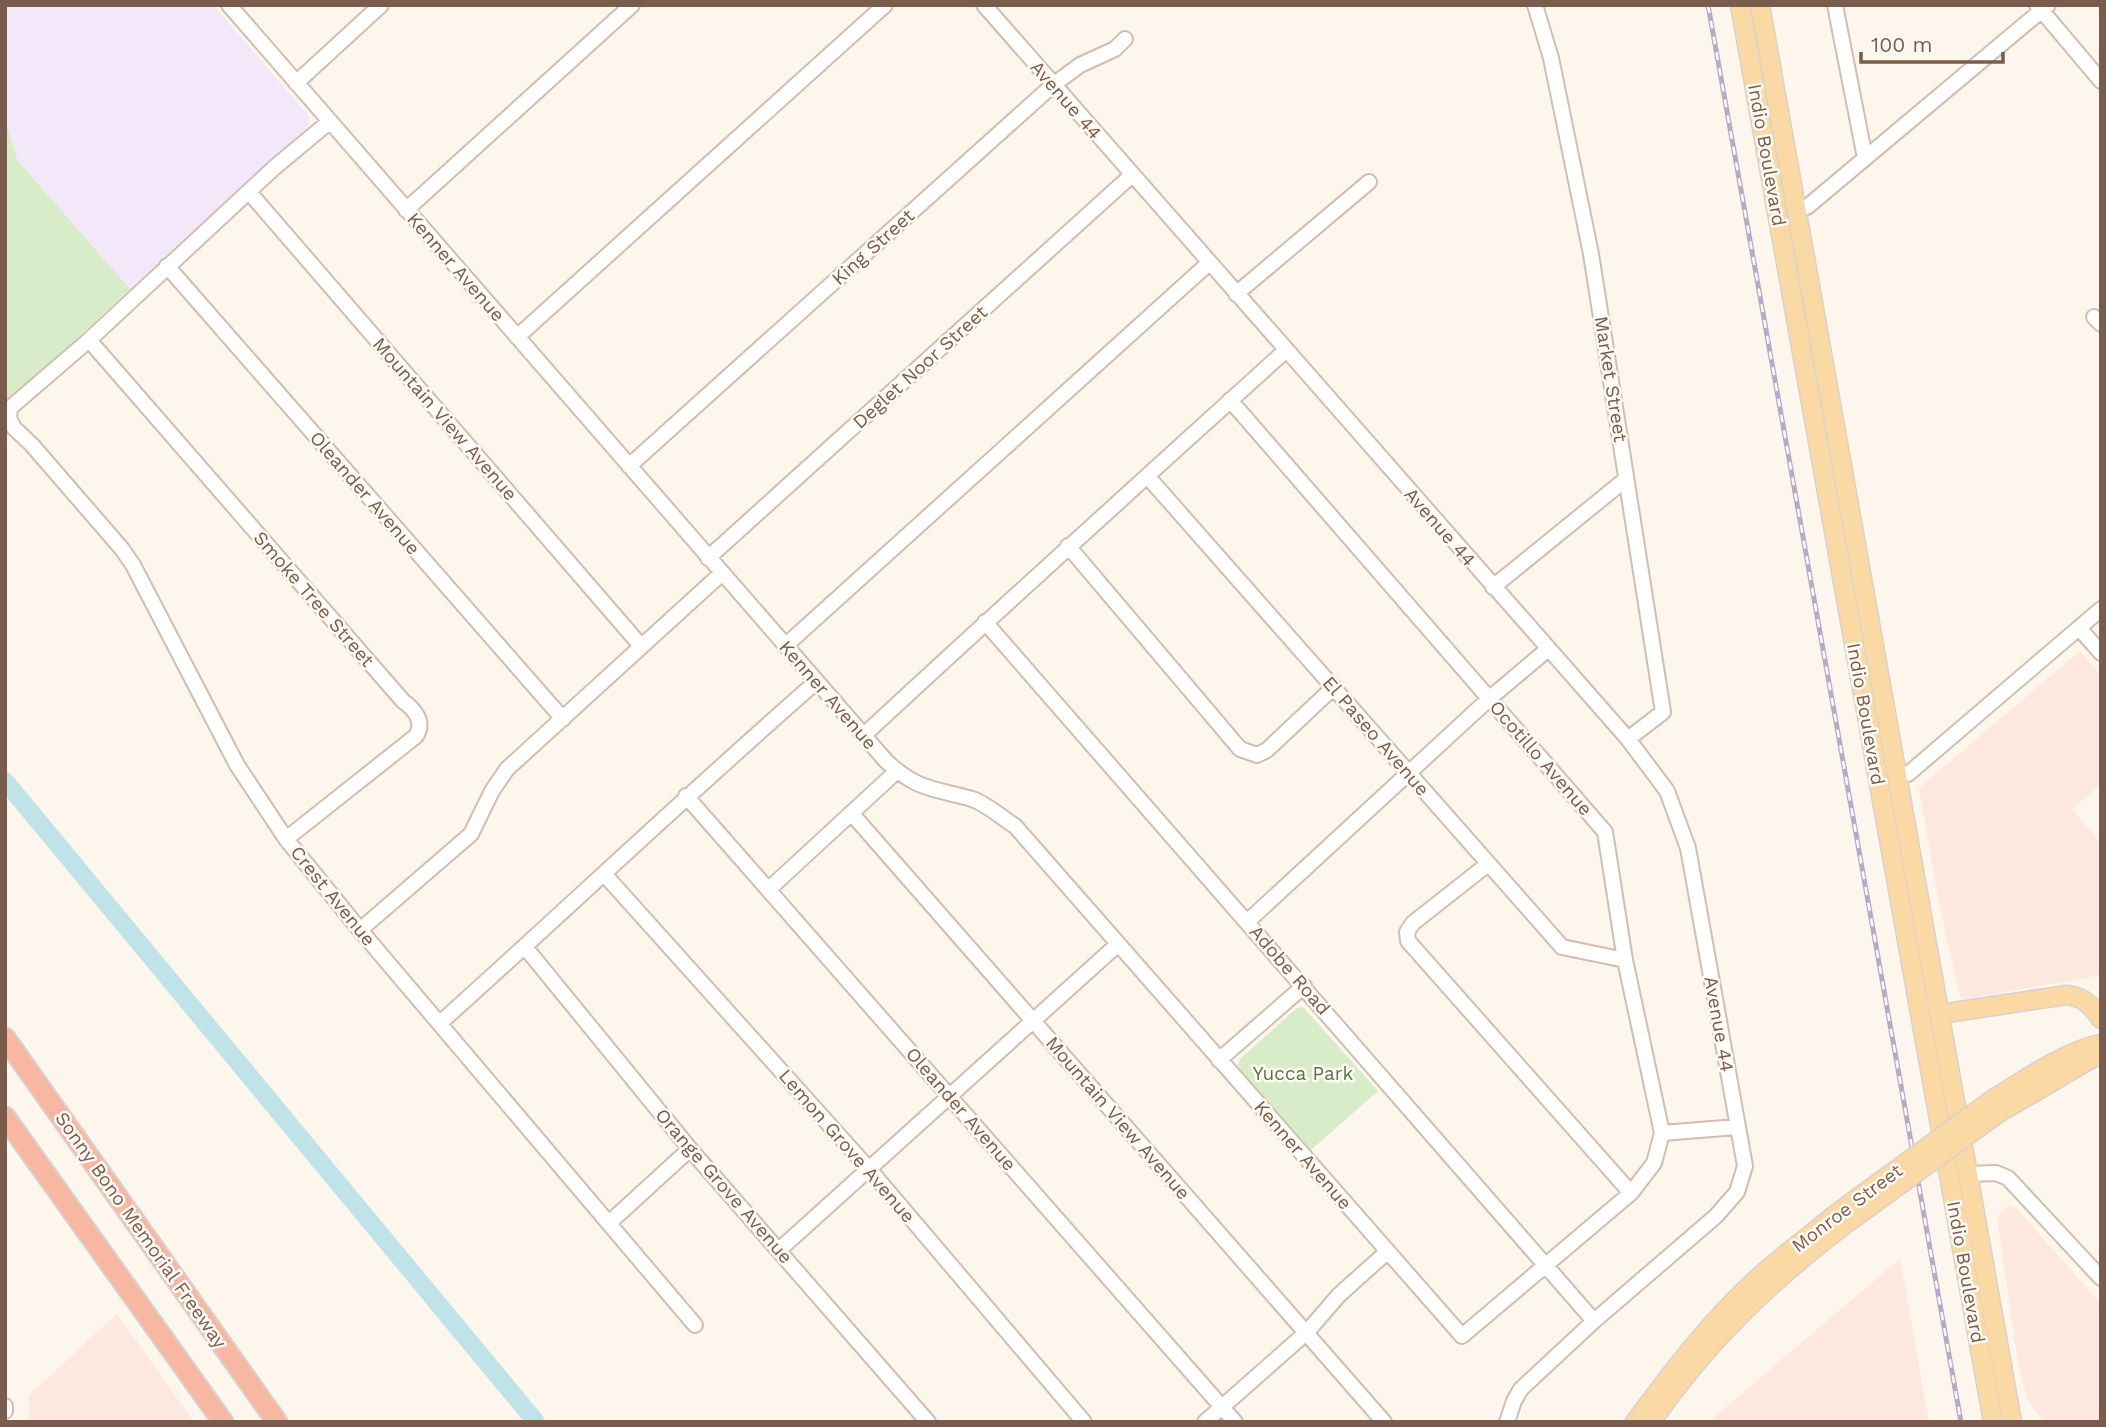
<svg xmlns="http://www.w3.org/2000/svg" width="2106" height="1427" font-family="'Work Sans',sans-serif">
	<rect width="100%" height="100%" fill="#fdf6ec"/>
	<!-- commercial -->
	<path fill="#fde8e0" d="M2080,651L2101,675V784L2072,809L2101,843V975L1961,1000L1938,898L1919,788Z
		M2008,1206L2016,1208L2101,1304V1422H2045L2028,1402L2018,1363L1997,1217Z
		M1900,1259L1929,1422H1709L1788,1354Z
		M117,1314L194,1422H27L30,1411L28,1396Z"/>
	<!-- education -->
	<path fill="#f3e8fa" d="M5,5H213L309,116V125L130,289L18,161L5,120Z"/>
	<!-- green -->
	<path fill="#d8ecc9" d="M5,120L18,161L130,289L33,379L5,400Z
		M1303,1007L1378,1091L1311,1150L1240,1070L1238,1064L1241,1058L1297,1008Z"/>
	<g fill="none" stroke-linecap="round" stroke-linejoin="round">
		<!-- river -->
		<path stroke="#bfe3e8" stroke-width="18" d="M5,781L536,1422"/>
		<defs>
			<path id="minor" d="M229,5L886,761C918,791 934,788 972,799C987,804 1002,818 1015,826L1462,1336L1631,1193L1654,1163L1662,1133L1625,960L1605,832L1230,400
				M984,5L1628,739L1667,791L1688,848L1745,1166L1737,1192L1716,1216L1594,1321L1521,1389L1514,1401L1507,1422
				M1535,5L1551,58L1591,254L1663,712L1628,739
				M1835,5L1865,158
				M2037,5L2101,81
				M296,83L381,5
				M329,122L275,167L89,340L10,408L9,418L14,428L32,445L122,549L133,565L237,765L286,839L360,930L695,1325
				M249,192L641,646
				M1796,208L1807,207L2048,5
				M406,210L632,5
				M167,266L563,719
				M1236,294L1369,182
				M2094,317L2101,324
				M517,337L885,5
				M89,340L403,701C415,710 425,721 416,736L286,839
				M629,466L1053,85L1080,65L1115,49L1125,39
				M1148,477L1562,947L1625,960
				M1068,546L1240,749L1257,755L1267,750L1334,687
				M708,558L1132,175
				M1493,587L1626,479
				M985,622L1594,1321
				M2079,628L2101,653
				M785,646L1209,263
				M864,735C1003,606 1144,479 1285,351
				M1898,776L1908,774L2101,609
				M686,796L1235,1422
				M852,814L1384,1422
				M1488,864L1413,923L1407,932L1408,941L1631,1193
				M605,875L869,1169L1084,1422
				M769,889L897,771
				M1248,921L1490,698L1547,650
				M360,930L471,834L492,791L507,769L721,574
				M525,947L690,1149L928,1422
				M440,1023C566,910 689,793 816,682
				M1219,1060L1304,986
				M1662,1133L1737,1127
				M1968,1174L1996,1173L2008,1178L2101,1278
				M609,1223L690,1149
				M779,1250L1117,945
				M5,1406V1411
				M1205,1422L1307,1332L1339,1295L1387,1252"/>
			<path id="major" d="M1740,5L1993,1422
				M1760,5L2012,1422
				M1940,1014L2067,995C2084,997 2092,1006 2101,1019
				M1989,1102C2017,1084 2069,1049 2101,1044
				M1997,1114L2101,1053
				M1635,1422C1666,1380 1697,1339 1734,1301C1766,1268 1804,1240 1840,1211
				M1651,1422C1708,1340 1768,1283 1847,1223"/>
			<path id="highway" d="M5,1038L277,1422
				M5,1117L223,1422"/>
		</defs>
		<!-- minor casing -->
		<use href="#minor" stroke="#d1beb0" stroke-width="18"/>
		<!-- major casing -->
		<use href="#major" stroke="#dad1cd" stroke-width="21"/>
		<!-- highway casing -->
		<use href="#highway" stroke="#dad1cd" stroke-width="23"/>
		<!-- minor -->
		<use href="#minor" stroke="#fff" stroke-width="14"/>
		<!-- major -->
		<use href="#major" stroke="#fbd9a5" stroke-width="18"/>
		<!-- highway -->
		<use href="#highway" stroke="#f7b7a3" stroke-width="19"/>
		<defs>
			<path id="rail" d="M1708,5L1961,1422"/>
		</defs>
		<!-- rail casing -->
		<use href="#rail" stroke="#b9a8c9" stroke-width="5"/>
		<!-- rail -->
		<use href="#rail" stroke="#fffaf3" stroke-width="2.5" stroke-dasharray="8" stroke-linecap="butt"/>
		<defs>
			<path id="major-bridge" d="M1840,1211L1989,1102
				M1847,1223L1997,1114"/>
		</defs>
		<!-- major-bridge casing -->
		<use href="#major-bridge" stroke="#dad1cd" stroke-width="21" stroke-linecap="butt"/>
		<!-- major-bridge -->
		<use href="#major-bridge" stroke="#fbd9a5" stroke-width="18"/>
	</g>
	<g text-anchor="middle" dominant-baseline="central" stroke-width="5" stroke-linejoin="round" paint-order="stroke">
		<!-- street labels -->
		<g font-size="19" fill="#7a5c4d" stroke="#fffaf3">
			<text transform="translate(1066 100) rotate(49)">Avenue 44</text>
			<text transform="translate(1767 155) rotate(80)">Indio Boulevard</text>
			<text transform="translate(873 247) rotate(-42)">King Street</text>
			<text transform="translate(456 267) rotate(49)">Kenner Avenue</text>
			<text transform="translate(920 367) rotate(-42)">Deglet Noor Street</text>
			<text transform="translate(1611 379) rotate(81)">Market Street</text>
			<text transform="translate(445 419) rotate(49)">Mountain View Avenue</text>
			<text transform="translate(365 493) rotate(49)">Oleander Avenue</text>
			<text transform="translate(1440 527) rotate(49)">Avenue 44</text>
			<text transform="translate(314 599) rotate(49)">Smoke Tree Street</text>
			<text transform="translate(828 695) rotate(49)">Kenner Avenue</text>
			<text transform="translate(1866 714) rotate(80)">Indio Boulevard</text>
			<text transform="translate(1376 736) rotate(49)">El Paseo Avenue</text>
			<text transform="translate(1541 758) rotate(49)">Ocotillo Avenue</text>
			<text transform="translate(333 896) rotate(51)">Crest Avenue</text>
			<text transform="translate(1290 970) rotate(49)">Adobe Road</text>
			<text transform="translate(1719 1024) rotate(80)">Avenue 44</text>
			<text transform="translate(961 1109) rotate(49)">Oleander Avenue</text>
			<text transform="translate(1118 1118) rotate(49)">Mountain View Avenue</text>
			<text transform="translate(847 1146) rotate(49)">Lemon Grove Avenue</text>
			<text transform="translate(1303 1155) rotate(49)">Kenner Avenue</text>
			<text transform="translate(724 1186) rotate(49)">Orange Grove Avenue</text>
			<text transform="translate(1847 1208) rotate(-37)">Monroe Street</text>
			<text transform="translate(141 1230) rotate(55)">Sonny Bono Memorial Freeway</text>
			<text transform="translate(1966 1272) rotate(80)">Indio Boulevard</text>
		</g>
		<!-- park labels -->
		<g font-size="19" fill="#537a41" stroke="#fffaf3">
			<text x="1303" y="1073">Yucca Park</text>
		</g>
	</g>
	<!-- border -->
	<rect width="2106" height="1427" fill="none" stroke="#7a5c4d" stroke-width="14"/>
	<!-- scale -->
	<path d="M1861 52v10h142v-10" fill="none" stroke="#7a5c4d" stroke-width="3.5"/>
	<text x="1871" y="52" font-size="21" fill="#7a5c4d" stroke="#fffaf3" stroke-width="5" paint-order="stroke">100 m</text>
</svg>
